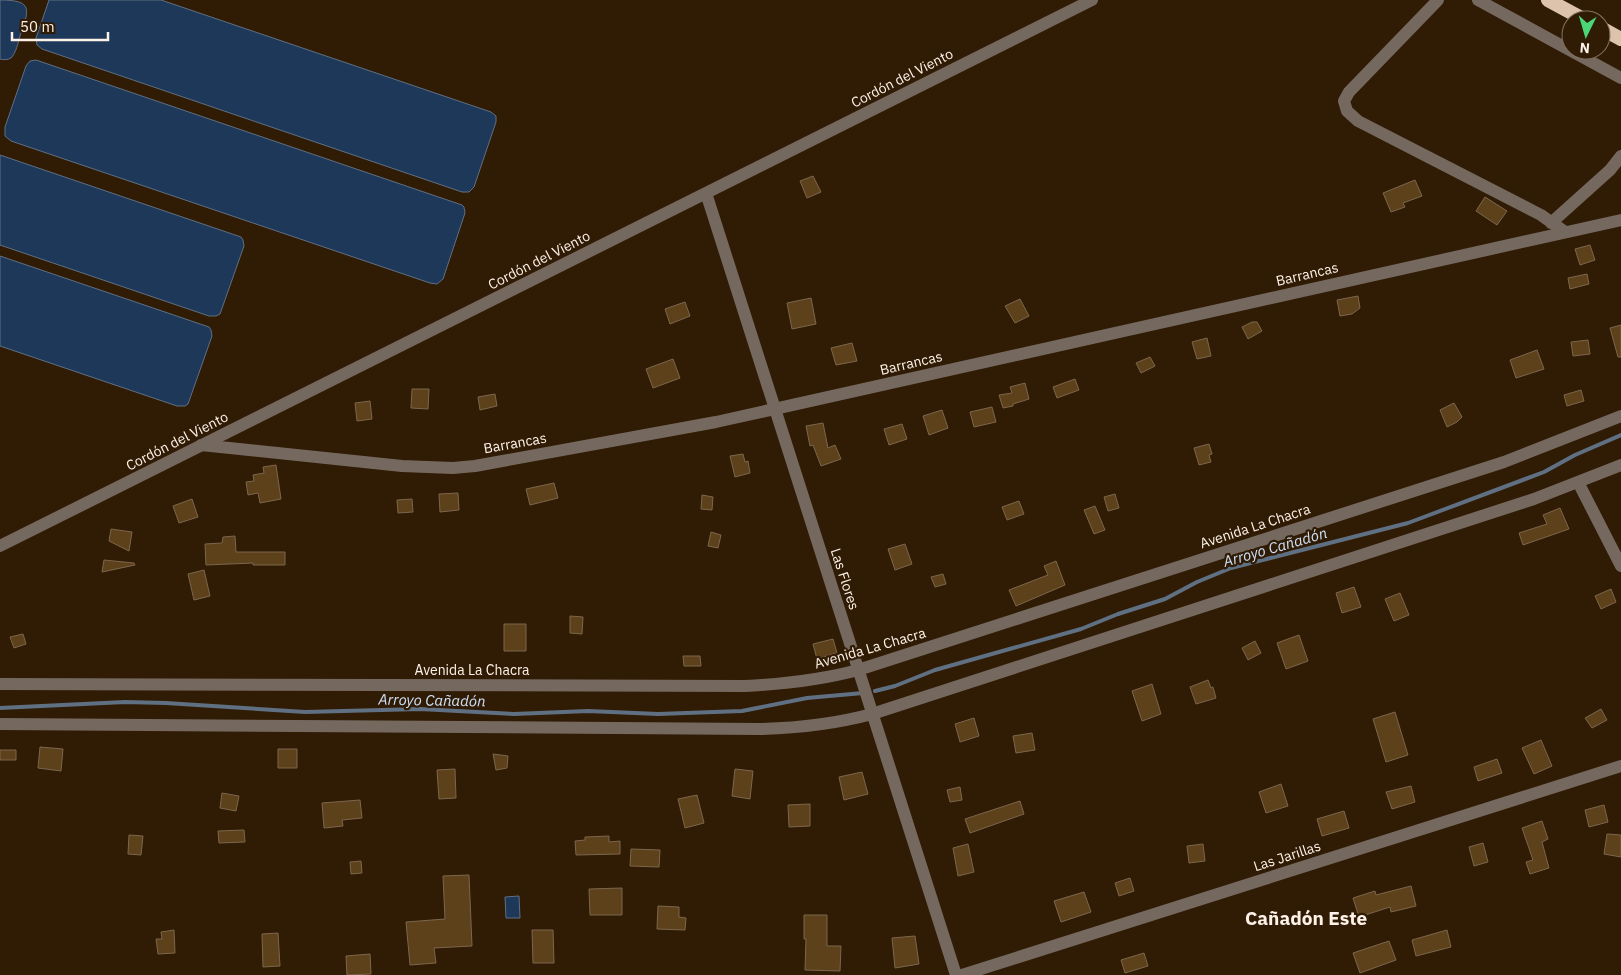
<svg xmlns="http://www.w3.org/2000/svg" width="1621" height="975" font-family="'IBM Plex Sans',sans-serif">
	<rect width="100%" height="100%" fill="#301b05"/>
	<!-- water -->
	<path fill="#1d3858" stroke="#607083" d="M0,0C34,0 29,10 20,36C18,43 16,53 11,58C8,60 4,60 0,59Z
		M49,0H161L491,112L496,116V122L474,187L469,192H462L42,49L37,45L36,38Z
		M36,60L462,205L464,207L465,213L443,279L437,284L430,283L11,141L5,136V127L26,66L30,61Z
		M0,155L241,237L243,240L244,246L220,314L216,316H209L0,245Z
		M0,256L209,327L211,330L212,336L188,404L185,406H177L0,346Z
		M519,896L520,918H506L505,897Z"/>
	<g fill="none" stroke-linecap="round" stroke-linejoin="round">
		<!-- stream -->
		<path stroke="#607083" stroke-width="4" d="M875,691L895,686L935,670L1081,629L1118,614L1165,599L1197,582L1231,568L1408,523L1544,472L1575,455L1621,435
			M0,708L125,702L166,703L305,712L420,709L514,714L588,711L658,714L742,711L807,698L863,693"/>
	</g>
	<!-- building -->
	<path fill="#5d411b" stroke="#7c664c" d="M813,176L821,192L807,198L800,181Z
		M1415,180L1422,196L1403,203L1405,207L1391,212L1383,193Z
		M1485,197L1507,211L1497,225L1476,211Z
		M1590,245L1595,260L1580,265L1575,249Z
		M1587,274L1589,284L1570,289L1568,278Z
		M1358,296L1360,308L1352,314L1340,316L1337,300Z
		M811,298L816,324L792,329L787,303Z
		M1020,299L1029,316L1015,323L1005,306Z
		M685,302L690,316L670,324L665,309Z
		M1252,322H1257L1262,331L1248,339L1242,327Z
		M1621,325V357H1618L1610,328Z
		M1207,338L1211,356L1197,359L1192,342Z
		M1588,340L1590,354L1573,356L1571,342Z
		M852,343L857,361L836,365L831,348Z
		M1537,350L1544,369L1516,378L1510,360Z
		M1150,357L1155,366L1141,373L1136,363Z
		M673,359L680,378L653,388L646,369Z
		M1075,379L1079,390L1057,398L1053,387Z
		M1025,383L1029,399L1013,404V406L1003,408L999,395L1012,393L1010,387Z
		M412,389H429L428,409L411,408Z
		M1581,390L1584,401L1567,406L1564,395Z
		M495,394L497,406L480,410L478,397Z
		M370,401L372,419L357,421L355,403Z
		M1454,403L1462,417L1457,422L1447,427L1440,410Z
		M992,407L996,422L974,427L970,412Z
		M942,410L948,428L929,435L923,416Z
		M823,423L828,448L835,445L841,459L821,466L813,445L810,446L806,426Z
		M902,424L907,439L889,445L884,429Z
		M1209,444L1212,454L1209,455L1211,462L1199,465L1194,448Z
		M743,454L745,462L748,461L750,473L735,477L730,456Z
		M276,465L281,499L260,503L258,493L248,495L246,482L254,481L253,475L264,473L263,467Z
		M554,483L558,498L530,505L526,489Z
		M458,493L459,510L440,512L439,494Z
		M1115,494L1119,508L1108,511L1104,497Z
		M702,495L713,497L712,510L701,509Z
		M192,499L198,517L179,523L173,506Z
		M412,499L413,512L398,513L397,500Z
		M1019,501L1024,514L1007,520L1002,507Z
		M1095,506L1105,530L1094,534L1084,510Z
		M1560,508L1569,529L1523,545L1519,533L1547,524L1543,515Z
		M111,529L132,532L129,551L109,541Z
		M711,532L721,535L718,548L708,546Z
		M235,536L236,552H285V565H253V563L206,565L205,544L222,543L223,537Z
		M905,544L912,564L895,570L888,549Z
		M104,560L134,563L135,565L102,572Z
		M1056,561L1065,585L1016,606L1009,590L1048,575L1044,566Z
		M204,570L210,596L194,600L188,574Z
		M943,574L946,584L935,587L931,577Z
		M1354,587L1361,607L1342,613L1336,593Z
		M1611,589L1616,602L1601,609L1595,596Z
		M1400,593L1409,615L1394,621L1385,599Z
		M570,616L583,617L582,634L570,633Z
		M504,624H526V651H504Z
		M23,634L26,644L14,648L10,637Z
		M1299,635L1308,661L1286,669L1277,643Z
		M833,639L837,653L817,659L813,644Z
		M1255,641L1261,653L1248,660L1242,648Z
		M683,656H700L701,666H684Z
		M1208,680L1211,688L1213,687L1216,698L1196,704L1190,687Z
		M1152,684L1161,714L1142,721L1132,691Z
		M1601,709L1607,720L1592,728L1585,718Z
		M1395,712L1408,755L1386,762L1373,719Z
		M974,718L979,736L960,742L955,724Z
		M1032,733L1035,750L1016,753L1013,736Z
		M1541,740L1552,766L1534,774L1522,748Z
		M40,747L63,749L61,771L38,768Z
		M278,749H297V768H278Z
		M0,750H16V760H0Z
		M493,754L508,756L507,768L496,770Z
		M1497,759L1502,773L1478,781L1474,767Z
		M455,769L456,798L439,799L437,770Z
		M735,769L753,771L750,799L732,796Z
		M862,772L868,794L844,800L839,777Z
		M1281,784L1288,806L1266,813L1259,792Z
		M1411,786L1415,802L1392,809L1386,792Z
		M960,787L962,800L950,802L947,790Z
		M222,793L239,796L236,811L220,808Z
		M697,795L704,823L685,828L678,799Z
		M360,800L362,818L342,820L343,826L324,828L322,803Z
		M1020,801L1024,814L970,833L965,819Z
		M810,804V826L789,827L788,805Z
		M1604,805L1608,822L1589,827L1585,810Z
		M1344,811L1349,828L1322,836L1317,819Z
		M1542,821L1548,839L1542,842L1549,868L1530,874L1526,862L1533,860L1522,828Z
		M244,830L245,842L219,843L218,831Z
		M1607,834L1621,835V857L1604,854Z
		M129,835L143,836L141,855L128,854Z
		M609,836V842L620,841V854L576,855L575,841L585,840V837Z
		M1483,843L1488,862L1474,866L1469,847Z
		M968,844L974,872L958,876L953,848Z
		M1203,844L1205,861L1189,863L1187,846Z
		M631,849L660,850L659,867L630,866Z
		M361,861L362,873L351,874L350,862Z
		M469,875L472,946L434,948L436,963L410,965L406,922L445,919L443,876Z
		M1130,878L1134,891L1119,896L1115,883Z
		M1411,886L1416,906L1391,912L1390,907L1359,917L1353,898L1375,891L1376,895Z
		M622,888V915H590L589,889Z
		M1084,892L1091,912L1061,922L1054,901Z
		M658,906L679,907V917L686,918L685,930L657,929Z
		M804,915H827V946H841L840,971L805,970L806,939H804Z
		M174,930L175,953L158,954L156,939H162L161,932Z
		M532,930H553L554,963H533Z
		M1447,930L1451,947L1416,956L1412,940Z
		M278,933L280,966L263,967L262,934Z
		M915,936L919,964L895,968L892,938Z
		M1389,941L1396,960L1360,973L1353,953Z
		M1144,953L1148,966L1125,973L1121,960Z
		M370,954L371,974L347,975L346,956Z"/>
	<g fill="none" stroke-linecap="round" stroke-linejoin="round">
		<!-- minor -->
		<path stroke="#75695f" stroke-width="12" d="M1438,0L1349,92L1344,101L1347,111L1358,121L1541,215L1565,232
			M1478,0L1621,78
			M706,193L956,975
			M1551,223L1610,170L1621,156
			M201,445L402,466L453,468L475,466L716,422L1621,220
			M1578,482L1621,566
			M0,546L1092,0
			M0,684L745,686C784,684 821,680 858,670L1504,462L1621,416
			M0,724L760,729C798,728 835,724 872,714L1534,499L1621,465
			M962,975L1621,766"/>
		<!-- trunk -->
		<path stroke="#dec3ac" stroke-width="14" d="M1548,0L1585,20
			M1601,28L1621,39"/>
	</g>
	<g text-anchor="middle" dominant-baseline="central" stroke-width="4.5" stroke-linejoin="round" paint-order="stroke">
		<!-- street labels -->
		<g font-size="14" fill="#fef2e8" stroke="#301b05">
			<text transform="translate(902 78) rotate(-27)">Cordón del Viento</text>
			<text transform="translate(539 260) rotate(-27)">Cordón del Viento</text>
			<text transform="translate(1307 274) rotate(-13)">Barrancas</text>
			<text transform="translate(911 363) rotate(-13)">Barrancas</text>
			<text transform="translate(177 441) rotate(-27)">Cordón del Viento</text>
			<text transform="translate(515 443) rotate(-10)">Barrancas</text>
			<text transform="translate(1255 526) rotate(-18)">Avenida La Chacra</text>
			<text transform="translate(845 579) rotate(72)">Las Flores</text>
			<text transform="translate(870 648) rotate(-16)">Avenida La Chacra</text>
			<text x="472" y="670">Avenida La Chacra</text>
			<text transform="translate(1287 856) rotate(-18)">Las Jarillas</text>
		</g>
		<!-- water labels -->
		<g font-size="15" font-style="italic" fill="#cee1f8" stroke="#301b05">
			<text transform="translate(1275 547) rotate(-16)">Arroyo Cañadón</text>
			<text transform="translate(432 700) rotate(1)">Arroyo Cañadón</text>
		</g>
		<!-- district labels -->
		<g font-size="19" font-weight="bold" fill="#fef2e8" stroke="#301b05">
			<text x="1306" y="918">Cañadón Este</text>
		</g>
	</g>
	<!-- north arrow -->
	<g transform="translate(1586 35) rotate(185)"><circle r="24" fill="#301b05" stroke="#827160"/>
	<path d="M0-4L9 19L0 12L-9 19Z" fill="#4bd677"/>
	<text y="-8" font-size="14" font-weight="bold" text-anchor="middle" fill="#fef2e8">N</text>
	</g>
	<!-- scale -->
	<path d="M12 32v8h96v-8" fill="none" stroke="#fef2e8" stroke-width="2.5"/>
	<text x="20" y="32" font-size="15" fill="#fef2e8" stroke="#301b05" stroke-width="4" paint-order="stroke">50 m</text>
</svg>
